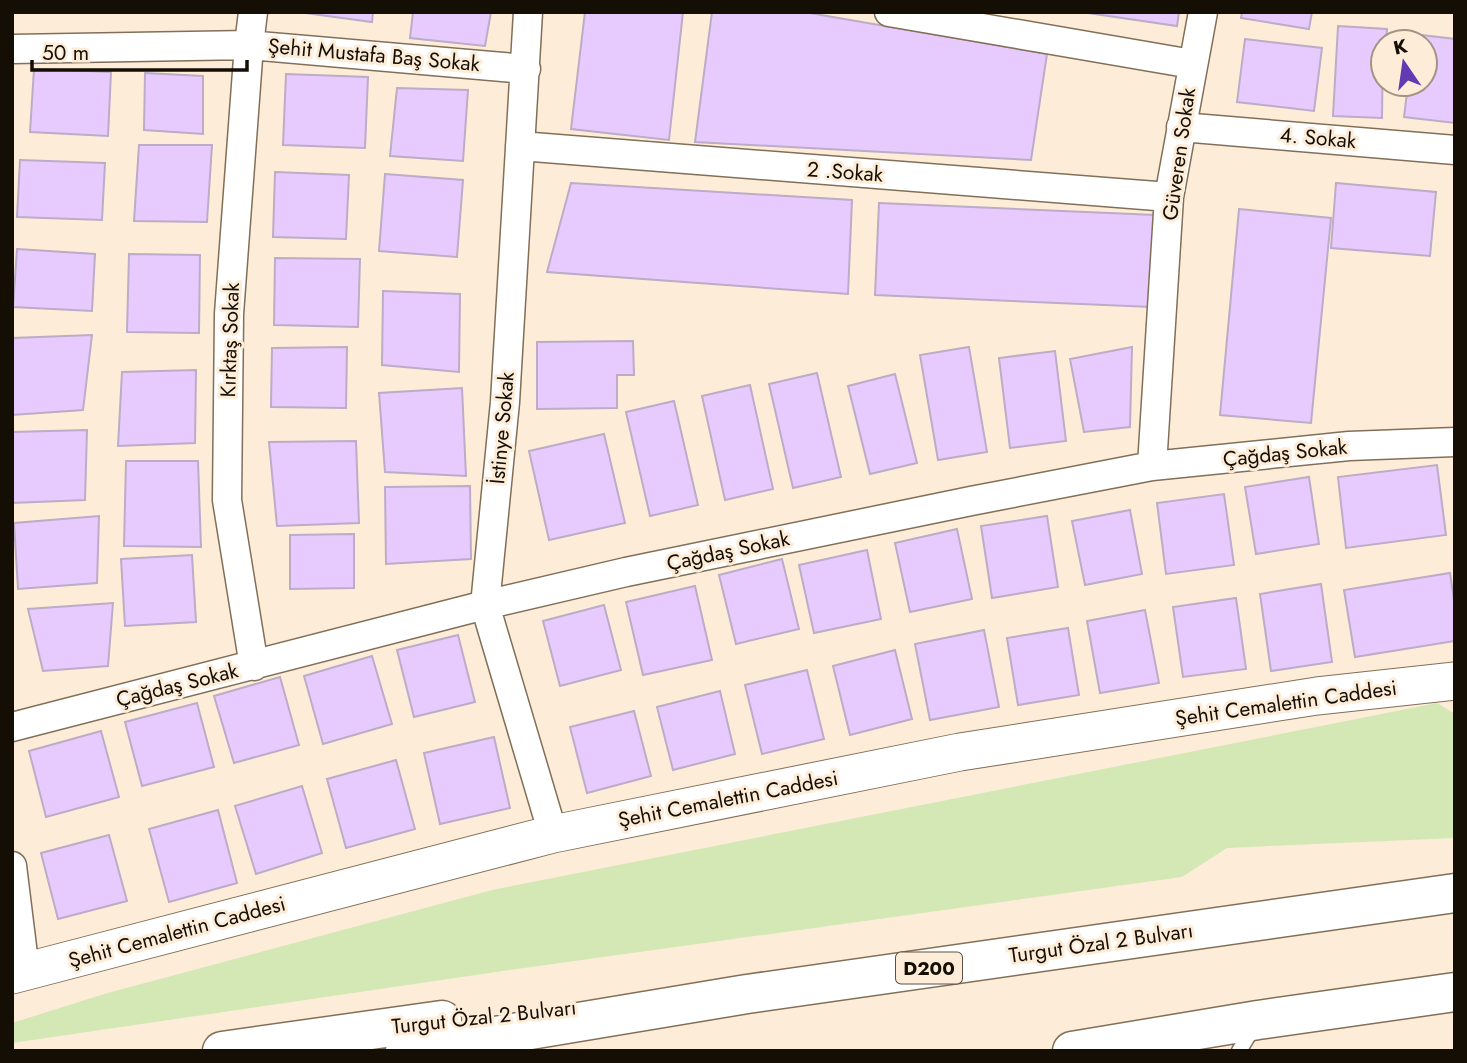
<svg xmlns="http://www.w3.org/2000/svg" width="1467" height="1063" font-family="Jost,sans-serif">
	<rect width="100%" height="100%" fill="#fdedd8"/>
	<!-- green -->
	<path fill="#d4e8b6" d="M1437,703L1455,714V838L1227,848L1182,877L503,971L12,1043V1023L104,994L492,890Z"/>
	<!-- building -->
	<path fill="#e8cbfe" stroke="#bbacc7" stroke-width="2" d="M298,12H373L372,22Z
		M413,12H491L485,46L410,38Z
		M585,12H683L669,140L571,129Z
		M712,12H804L1047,54L1031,160L695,142Z
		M1081,12H1179L1177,26Z
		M1242,12H1312L1309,29L1241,18Z
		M1338,26L1387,29L1386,42H1383L1382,118L1333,116Z
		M1413,34L1455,39V123L1404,117L1408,84H1425V42H1412Z
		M1245,39L1322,48L1314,111L1237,102Z
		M34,69L111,72L108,136L30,132Z
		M145,73L203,76V134L144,130Z
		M286,74L368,77L365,148L283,145Z
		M397,88L468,90L463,161L390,156Z
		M139,145H212L207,222L134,221Z
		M20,160L105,163L102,220L17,217Z
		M275,172L349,175L346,239L273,237Z
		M385,174L463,180L457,257L379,251Z
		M571,183L852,200L848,294L547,272Z
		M1336,183L1436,192L1430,256L1331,248Z
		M879,203L1155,215L1151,307L875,295Z
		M1239,209L1331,218L1311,423L1220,415Z
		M17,249L95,254L92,311L13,307Z
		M129,254L200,255L199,333L127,332Z
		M275,258L360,259L358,327L274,325Z
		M383,291L460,294L459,372L382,365Z
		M92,335L83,410L12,415V338Z
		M633,341L634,375H617V408L537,409V342Z
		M347,347L346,408L271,407L272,348Z
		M969,347L987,452L938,460L920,355Z
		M1132,347L1130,427L1084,432L1070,359Z
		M1055,351L1066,441L1010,448L999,358Z
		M196,370L195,443L118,446L122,372Z
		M817,373L841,477L793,488L769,384Z
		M895,374L917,463L870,474L848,386Z
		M750,385L773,489L725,500L702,396Z
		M462,388L466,476L385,472L379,393Z
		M674,401L698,505L650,516L626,412Z
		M87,430L85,500L12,503V432Z
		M604,434L625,523L549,540L529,451Z
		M356,441L359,523L277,526L269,442Z
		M126,461H198L201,547L124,546Z
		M1437,465L1446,535L1346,548L1338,477Z
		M1309,477L1319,544L1256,554L1245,487Z
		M470,486L471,559L386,564L385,487Z
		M1224,494L1234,565L1166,574L1157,503Z
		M1130,510L1142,574L1085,585L1072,521Z
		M99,516L97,583L18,589L14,523Z
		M1047,516L1058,587L992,598L981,526Z
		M957,529L972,599L910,612L895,543Z
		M354,534V588L290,589V535Z
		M867,550L881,619L814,633L799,565Z
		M192,555L196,622L125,626L121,559Z
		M782,559L799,629L736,644L719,575Z
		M1450,573L1455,606V641L1355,657L1344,590Z
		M1321,584L1332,662L1271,671L1260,594Z
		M695,586L712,660L643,675L626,602Z
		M1236,598L1246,669L1183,677L1173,607Z
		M113,603L108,666L43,671L28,609Z
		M604,605L621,670L560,686L543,621Z
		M1145,610L1159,683L1100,693L1087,621Z
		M1068,628L1079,695L1018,705L1007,638Z
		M984,630L999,707L930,720L915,644Z
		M458,635L475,702L414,717L397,650Z
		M895,650L912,719L850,735L833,666Z
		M372,656L392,724L323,744L304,676Z
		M807,670L824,739L762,754L745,685Z
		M280,677L299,745L234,763L214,696Z
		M720,691L735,754L673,770L657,707Z
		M197,703L214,767L142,786L125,722Z
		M634,711L651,776L587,793L570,727Z
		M101,731L119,797L46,817L29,751Z
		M494,737L510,808L440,824L424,753Z
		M396,760L415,829L346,848L327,779Z
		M302,786L322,853L256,874L235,806Z
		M218,810L237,883L169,902L149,829Z
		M109,835L127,901L58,919L41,853Z"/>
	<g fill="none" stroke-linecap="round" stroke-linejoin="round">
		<defs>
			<path id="service" d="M1239,1051L1255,1025"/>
			<path id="minor" d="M253,12L249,45L229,314L227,500L254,666
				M528,12L505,402L485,605L553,834
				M889,12L1192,64
				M12,49L249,45L526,69
				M1181,127L1455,150
				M520,146L1169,197
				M1152,466L1169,197L1203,12
				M12,727L485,605L626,572L971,501L1152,466L1349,446L1455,442
				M12,866L25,971"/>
			<path id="tertiary" d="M12,975L553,834L960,752L1317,696L1455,681"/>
			<path id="trunk" d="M222,1051L442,1020
				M405,1051L747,994L1455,893
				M1072,1051L1258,1020L1455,992"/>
		</defs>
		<!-- service casing -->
		<use href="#service" stroke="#816f58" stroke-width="17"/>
		<!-- minor casing -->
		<use href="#minor" stroke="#816f58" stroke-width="31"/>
		<!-- tertiary casing -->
		<use href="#tertiary" stroke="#816f58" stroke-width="39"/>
		<!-- trunk casing -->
		<use href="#trunk" stroke="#816f58" stroke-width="41"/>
		<!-- service -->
		<use href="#service" stroke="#fff" stroke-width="14"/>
		<!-- minor -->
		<use href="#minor" stroke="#fff" stroke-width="28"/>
		<!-- tertiary -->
		<use href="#tertiary" stroke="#fff" stroke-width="37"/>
		<!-- trunk -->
		<use href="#trunk" stroke="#fff" stroke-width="38"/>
	</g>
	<g text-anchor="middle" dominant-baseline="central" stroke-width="6" stroke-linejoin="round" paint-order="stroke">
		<!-- shield labels -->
		<rect fill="#fdedd8" stroke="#5b5144" stroke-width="2" x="896" y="952.5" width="66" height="31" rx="5"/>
		<g font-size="19" font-weight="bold" fill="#150e05">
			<text x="929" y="968">D200</text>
		</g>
		<!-- street labels -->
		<g font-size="21" fill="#150e05" stroke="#fdedd8">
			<text transform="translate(374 55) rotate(5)">Şehit Mustafa Baş Sokak</text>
			<text transform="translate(1318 138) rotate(5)">4. Sokak</text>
			<text transform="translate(1179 154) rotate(-82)">Güveren Sokak</text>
			<text transform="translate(845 172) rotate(4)">2 .Sokak</text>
			<text transform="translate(230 340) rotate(-88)">Kırktaş Sokak</text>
			<text transform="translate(502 428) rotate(-85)">İstinye Sokak</text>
			<text transform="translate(1285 453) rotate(-6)">Çağdaş Sokak</text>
			<text transform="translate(728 551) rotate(-12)">Çağdaş Sokak</text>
			<text transform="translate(177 685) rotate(-14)">Çağdaş Sokak</text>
			<text transform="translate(1286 703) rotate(-8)">Şehit Cemalettin Caddesi</text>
			<text transform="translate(728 799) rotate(-11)">Şehit Cemalettin Caddesi</text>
			<text transform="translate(177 932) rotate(-15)">Şehit Cemalettin Caddesi</text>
			<text transform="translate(1101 943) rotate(-8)">Turgut Özal 2 Bulvarı</text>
			<text transform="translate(484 1017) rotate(-6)">Turgut Özal 2 Bulvarı</text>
		</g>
	</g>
	<!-- border -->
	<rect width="1467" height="1063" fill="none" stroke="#150e05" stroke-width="28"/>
	<!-- north arrow -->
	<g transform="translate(1404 63) rotate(347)"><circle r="33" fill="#fdedd8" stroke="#a09484" stroke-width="2"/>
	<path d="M0-5L12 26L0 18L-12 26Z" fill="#613bb3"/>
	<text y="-10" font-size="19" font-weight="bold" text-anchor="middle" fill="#150e05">K</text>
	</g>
	<!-- scale -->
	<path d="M32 60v10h215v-10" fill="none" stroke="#150e05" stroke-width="3.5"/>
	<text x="42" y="60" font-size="21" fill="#150e05" stroke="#fdedd8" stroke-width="5" paint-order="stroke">50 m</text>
</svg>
